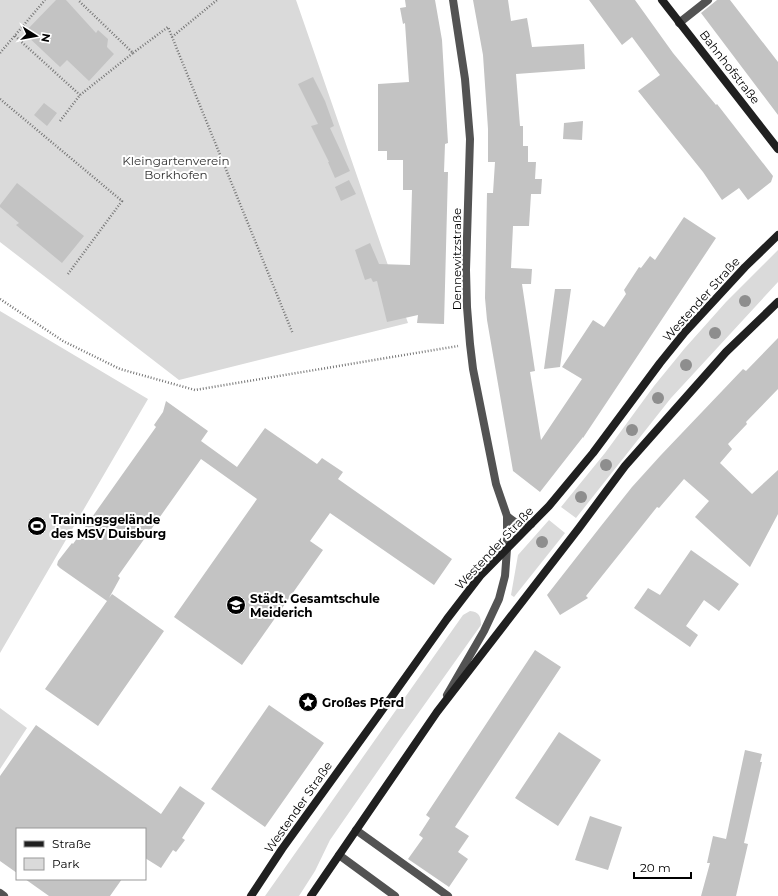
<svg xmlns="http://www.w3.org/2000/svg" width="778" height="896" font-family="Montserrat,sans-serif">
	<rect width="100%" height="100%" fill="#fff"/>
	<!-- green -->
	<path fill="#dadada" d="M0,0H296L408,323L179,380L0,242Z
		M778,250V282L671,398L576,518L561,507L605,453L654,386L685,348L726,302Z
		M0,311L148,399L0,653Z
		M549,520L565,533L514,597L511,595L518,555Z
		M470,611C479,612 481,616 481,625L400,739L330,840L315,871L299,896H265L463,615Z
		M0,708L27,728L0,769Z"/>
	<!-- building -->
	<path fill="#c3c3c3" d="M56,0H66L96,33L98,30L108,39L107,47L114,54L89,81L67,60L60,67L24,33Z
		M405,0H435L442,40L448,143L445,144L444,172H448L444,324L417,323L418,315L387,322L377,281L373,282L371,278L365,280L355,250L370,243L379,264L410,265L412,190H403V160H387V151H378V84L409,82L405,23L403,24L400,8L406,7Z
		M473,0H508L511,21L527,18L532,47L584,44L585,69L516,74L520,126H523V146H528V162H536L535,179H542L541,194H531L529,226H513L511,268L532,269L531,284H522L535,371L530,372L541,440L582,379L562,367L593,320L604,327L626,294L624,290L639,267L641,268L650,256L655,260L684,217L716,238L583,438V437L540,492L513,471L487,320L485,298L487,193H493L495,162H488V129L483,55Z
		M589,0H635L673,53L716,105L717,104L773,176L771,182L748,200L739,188L722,200L703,172L638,91L660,75L632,37L622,45Z
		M717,0H730L778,62V115L701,13Z
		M313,77L325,101L334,126L330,128L350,171L335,178L328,162H329L311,126L318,124L298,84Z
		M44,103L57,113L47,126L34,115Z
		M583,121L582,140L563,139L564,123Z
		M349,180L356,194L341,201L335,187Z
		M17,183L84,236L62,263L16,225L19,223L0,207V205Z
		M555,289H571L560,367L544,369Z
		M778,338V389L746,422L747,424L728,444L732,449L720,463L752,494L778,470V514L750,567L695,517L709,501L684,479L659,508L657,507L586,596L588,598L560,615L547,595L601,526L632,487L661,455L743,369L746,371Z
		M166,401L208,431L201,441L237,467L265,428L317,464L322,458L343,472L338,479L452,559L434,585L330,513L310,541L323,550L242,665L174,617L257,499L201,459L118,576L120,578L109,598L112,594L164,631L98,726L45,689L107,601L60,568L57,565L58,561L72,543L73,544L156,427L154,425L163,412Z
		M691,550L739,584L719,611L704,600L686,626L698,635L690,647L634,608L648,588L660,595Z
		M535,650L561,667L455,827L469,836L458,852L468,859L449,887L408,859L423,838L419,835L430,818L426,815Z
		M269,705L324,743L265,827L211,789Z
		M36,725L161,814L180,786L205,803L182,838L185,840L176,852L173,850L161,868L145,858V829H17V873L0,861V776Z
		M559,732L601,760L558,826L515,798Z
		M745,750L762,754L760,762H762L744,843L748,844L736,896H701L710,863H707L713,836L726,839Z
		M590,816L622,827L608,870L575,860Z
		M25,879H122L110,896H49Z"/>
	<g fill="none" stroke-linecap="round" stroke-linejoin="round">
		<!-- path -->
		<path stroke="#757575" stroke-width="2.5" stroke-dasharray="1 2" stroke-linecap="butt" d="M15,36L80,95
			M172,37L217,0
			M0,53L45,0
			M133,53L168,27L293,334
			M0,99L122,201L68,274
			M60,121L80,95L133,53L78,0
			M0,299L63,341L120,369L195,390L458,346"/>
		<!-- lane -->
		<path stroke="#535353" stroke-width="8" d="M679,23L708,0
			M356,830L448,896
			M339,855L395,896
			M0,893L4,896"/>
		<!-- street -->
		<path stroke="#535353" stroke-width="8" d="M507,516C516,524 519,525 531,524
			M447,695L484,631L499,599L505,576L507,549V516L496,484L473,369L470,344L467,307L466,270L470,139L465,79L453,0"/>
		<!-- secondary -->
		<path stroke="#202020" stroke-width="8" d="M662,0L778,149
			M251,896L282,849L378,716L447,619L480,576L549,506L593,453L660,363L685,332L745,267L778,235
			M311,896L437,712L579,528L625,466L726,352L778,302"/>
	</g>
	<!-- trees -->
	<g fill="#8e8e8e">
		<circle cx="745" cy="301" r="6"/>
		<circle cx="715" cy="333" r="6"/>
		<circle cx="686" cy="365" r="6"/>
		<circle cx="658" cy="398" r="6"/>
		<circle cx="632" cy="430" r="6"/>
		<circle cx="606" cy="465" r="6"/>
		<circle cx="581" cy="497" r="6"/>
		<circle cx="542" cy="542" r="6"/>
	</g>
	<!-- icons -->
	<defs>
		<symbol id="stadium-disc" viewBox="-11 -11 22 22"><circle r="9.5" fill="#000" stroke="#fff"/><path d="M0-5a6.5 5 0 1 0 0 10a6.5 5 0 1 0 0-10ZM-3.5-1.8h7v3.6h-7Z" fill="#fff"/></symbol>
		<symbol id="school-disc" viewBox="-11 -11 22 22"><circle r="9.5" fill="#000" stroke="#fff"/><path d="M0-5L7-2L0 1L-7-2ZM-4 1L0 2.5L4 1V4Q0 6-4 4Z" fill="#fff"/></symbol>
		<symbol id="sight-disc" viewBox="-11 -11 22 22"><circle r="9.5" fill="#000" stroke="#fff"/><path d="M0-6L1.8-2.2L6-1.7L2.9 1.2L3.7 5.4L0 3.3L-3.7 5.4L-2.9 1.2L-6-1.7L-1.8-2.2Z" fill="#fff"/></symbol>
	</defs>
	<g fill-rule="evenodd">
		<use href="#stadium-disc" x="26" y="515" width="22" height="22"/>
		<use href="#school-disc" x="225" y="594" width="22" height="22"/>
		<use href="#sight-disc" x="297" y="691" width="22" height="22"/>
	</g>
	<g text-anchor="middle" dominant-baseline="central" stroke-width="4" stroke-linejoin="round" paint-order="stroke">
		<!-- street labels -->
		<g font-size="12" fill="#000" stroke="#fff">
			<text transform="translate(730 67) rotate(52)">Bahnhofstraße</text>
			<text transform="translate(456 259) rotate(-90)">Dennewitzstraße</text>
			<text transform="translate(701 299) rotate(-48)">Westender Straße</text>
			<text transform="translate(494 548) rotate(-47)">Westender Straße</text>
			<text transform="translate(298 807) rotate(-55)">Westender Straße</text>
		</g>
		<!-- park labels -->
		<g font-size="12" fill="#313131" stroke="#fff">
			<text x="176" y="160">Kleingartenverein<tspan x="176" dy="14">Borkhofen</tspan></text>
		</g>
		<!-- poi labels -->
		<g font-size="12" font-weight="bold" fill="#000" stroke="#fff" text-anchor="start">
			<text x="51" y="519">Trainingsgelände<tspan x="51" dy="14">des MSV Duisburg</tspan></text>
			<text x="250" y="598">Städt. Gesamtschule<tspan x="250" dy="14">Meiderich</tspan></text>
			<text x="322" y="702">Großes Pferd</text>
		</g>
	</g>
	<!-- legend -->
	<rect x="16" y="828" width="130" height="52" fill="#ffffff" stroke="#999999"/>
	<rect x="24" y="841" width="20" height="6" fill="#202020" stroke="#999999"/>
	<text x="52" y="848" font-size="12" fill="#000000">Straße</text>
	<rect x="24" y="858" width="20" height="12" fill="#dadada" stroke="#999999"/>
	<text x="52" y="868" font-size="12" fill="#000000">Park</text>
	<!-- north arrow -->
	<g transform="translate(36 36) rotate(101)" stroke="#ffffff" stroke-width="3" paint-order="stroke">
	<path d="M0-3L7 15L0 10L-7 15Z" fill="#000000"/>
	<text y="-6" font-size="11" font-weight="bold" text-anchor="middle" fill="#000000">N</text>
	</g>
	<!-- scale -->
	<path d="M634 872v6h57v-6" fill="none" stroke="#000000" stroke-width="2"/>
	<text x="640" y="872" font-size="12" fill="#000000" stroke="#ffffff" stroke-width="3" paint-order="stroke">20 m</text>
</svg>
